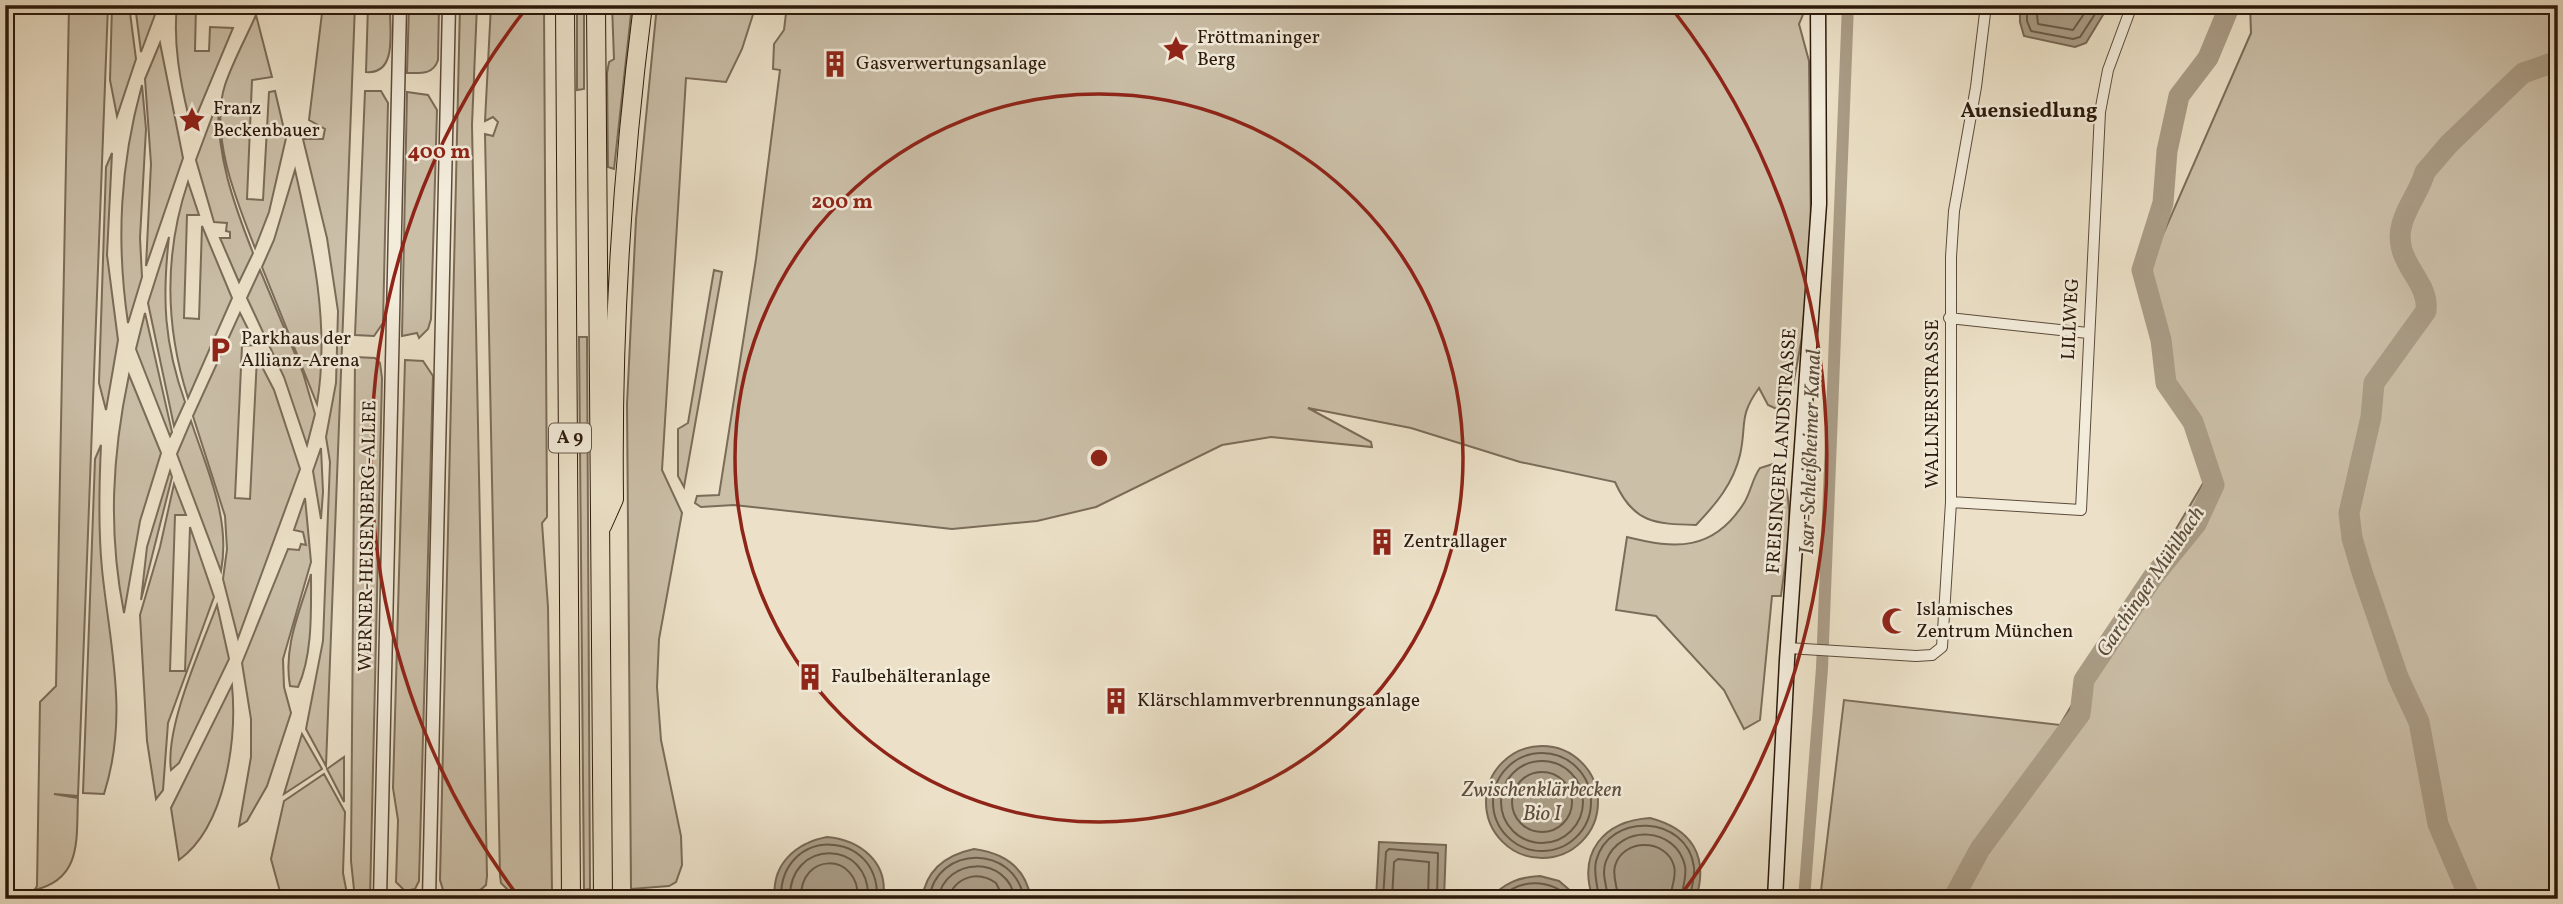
<svg xmlns="http://www.w3.org/2000/svg" width="2563" height="904" font-family="Vollkorn,serif">
	<rect width="100%" height="100%" fill="#ece1c8"/>
	<filter id="stains"><feTurbulence type="fractalNoise" baseFrequency=".00286" numOctaves="4"/><feColorMatrix values="0 0 0 0 .2 0 0 0 0 .09 0 0 0 0 .02 0 0 0 .5 -.17"/></filter>
	<radialGradient id="worn" r=".72"><stop offset=".6" stop-color="#630" stop-opacity="0"/><stop offset="1" stop-color="#630" stop-opacity=".3"/></radialGradient>
	<!-- green -->
	<path fill="#cbbfa8" stroke="#7b6c59" stroke-width="2" d="M69,5H108L78,796L54,794L78,798C76,838 83,879 34,890L36,899H29L37,886L40,702L56,686Z
		M112,5H129L136,59L117,116L110,80Z
		M135,5H155L156,12L141,52Z
		M177,5H196L195,51H209L210,27L233,28L195,119L189,118C180,81 173,43 177,5Z
		M323,5H355L326,766L306,729L323,641L330,462L326,437L336,383L338,311L327,238L303,139H323L325,129L309,120Z
		M368,5H390C389,27 399,75 366,72Z
		M409,5H439L438,60C433,75 421,73 407,73Z
		M460,5H477L472,125L487,876L486,885C476,896 456,896 443,890L440,880Z
		M491,5H544L547,517L542,523L548,607L552,890H508L501,883L500,876L485,134L493,136L498,122L493,117L485,121Z
		M577,5H584V89L577,90Z
		M612,5H632L614,169L608,167L607,73L609,62L614,59Z
		M657,5H756L742,49L726,82L686,78L662,470L682,513L659,639L657,687L661,740L681,836L682,865L676,882L669,886L631,889L627,404L636,219Z
		M787,5H1807L1799,24L1809,61L1811,237L1802,337L1790,402L1779,410L1768,405L1759,388C1738,417 1747,424 1740,455C1733,484 1716,504 1696,525C1655,524 1633,523 1615,482L1520,462L1411,428L1308,408L1371,442L1372,447L1271,437L1222,445L1096,507L1037,521L952,529L734,505L701,507L695,503L697,496L719,495L756,259L780,70L773,69L774,44L784,30Z
		M2250,5H2558V899H1820L1844,700L2060,725L2208,475L2140,287L2251,33Z
		M256,15L272,77L252,80L247,199L263,200L269,92L275,91L286,138L269,212L255,248C237,202 209,135 225,85C233,61 246,38 256,15Z
		M160,43L183,158L146,266L151,164L145,79Z
		M142,85L146,129L140,238L142,277L128,323C116,241 120,165 142,85Z
		M365,91H381L388,103L383,323L374,336L355,335Z
		M407,92L428,95L437,110L431,319L428,329L419,338L417,333L402,336Z
		M218,101C217,157 233,202 253,253L239,282L220,238H230V232L226,231L227,223L214,222L196,160Z
		M112,153L107,255L118,340L106,410L99,383L106,167Z
		M295,170C313,249 330,324 317,404L262,267L274,240Z
		M188,182L199,215H187L184,318L199,319L202,226L232,298L188,398C165,326 164,254 188,182Z
		M169,237C162,299 164,343 185,402L174,426L148,303Z
		M260,270L303,373L315,414L307,445L284,377L247,298Z
		M714,270L722,272L684,487L678,476V429L688,423Z
		M145,313L172,432L170,436L136,349Z
		M240,313L256,345L242,346L235,498L250,499L257,357L274,390L300,469L238,638L223,579L227,549L225,516L193,416Z
		M579,337H587L590,889L584,890Z
		M355,357L375,358L380,363L382,378L370,899H355L351,861Z
		M405,360L423,361L433,376L419,881L415,889L405,891L396,882L398,820L393,788Z
		M129,375L161,453L140,521L124,613C108,532 112,455 129,375Z
		M191,421C207,470 231,519 221,571L177,454Z
		M101,445C99,487 98,528 102,569C110,648 129,715 104,794L83,793L95,459Z
		M321,448L323,492L321,519L313,471Z
		M1773,464C1801,490 1785,560 1781,596H1772L1760,720L1744,729L1724,690L1656,616L1616,610L1627,537C1675,549 1713,552 1744,503C1751,492 1752,479 1760,468Z
		M170,471L172,477L141,600L147,547Z
		M174,484L186,515H175L170,671H185L190,527L214,597L168,723L163,790L156,799L147,741L140,615L160,547Z
		M305,498L311,562L283,659L284,687L291,713L267,786L247,821L239,826L251,757V719L242,663L288,549L299,550L301,544L306,545L303,532L294,530Z
		M311,574C311,609 313,654 298,687L290,686C283,647 300,611 311,574Z
		M217,605L229,659L179,763L171,770C165,727 201,648 217,605Z
		M232,685C237,739 226,826 179,860L171,808Z
		M302,734L322,769L284,794Z
		M344,757V802L327,769Z
		M324,774L345,812L343,873L348,899H282L271,859L284,801Z"/>
	<!-- water -->
	<path fill="#aa9d87" stroke="#776855" stroke-width="2" d="M2020,5H2109L2086,43L2075,47L2024,36L2020,22Z
		M1486 802a56 56 0 1 1 112 0a56 56 0 1 1-112 0Z
		M1650,818C1692,829 1709,856 1696,899H1593C1577,852 1604,821 1650,818Z
		M827,837C860,840 889,862 883,899H775C771,864 796,843 827,837Z
		M1379,842L1446,845L1444,899H1376Z
		M974,849C1004,853 1026,868 1031,899H922C926,869 946,855 974,849Z
		M1540,876L1559,881L1580,899H1489C1505,883 1518,877 1540,876Z"/>
	<g fill="none" stroke-linecap="round" stroke-linejoin="round">
		<!-- shore -->
		<path stroke="#6a5b48" stroke-width="2" d="M2027,5V21L2031,31L2073,39L2080,37L2101,5
			M2036,5L2038,24L2073,30L2090,5
			M1493 802a49 49 0 1 1 98 0a49 49 0 1 1-98 0Z
			M1501 802a41 41 0 1 1 82 0a41 41 0 1 1-82 0Z
			M1512 802a30 30 0 1 1 60 0a30 30 0 1 1-60 0Z
			M781,899C779,826 880,827 877,899
			M790,899C788,838 871,838 868,899
			M801,899C799,852 859,851 858,899
			M929,899C937,844 1015,844 1024,899
			M938,899C945,856 1008,855 1015,899
			M948,899C955,877 977,870 996,883L1004,899
			M1383,899L1386,852L1389,849L1438,853L1437,899
			M1392,899L1394,862L1398,859L1429,862L1428,899
			M1499,899C1520,878 1550,878 1571,899
			M1599,899C1598,886 1593,875 1596,861C1609,811 1687,815 1694,867C1695,878 1691,888 1690,899
			M1608,899C1607,885 1601,874 1606,861C1620,824 1676,826 1685,866C1687,878 1682,888 1681,899
			M1618,899C1618,888 1612,877 1615,866C1623,838 1666,838 1674,866C1677,877 1671,887 1670,899"/>
		<!-- canal -->
		<path stroke="#aa9d87" stroke-width="12" d="M1804,899L1822,668L1848,5"/>
		<!-- river -->
		<path stroke="#aa9d87" stroke-width="21" d="M1953,899L1980,849L2080,714L2084,680L2153,577L2196,524L2214,485L2193,422L2166,383L2161,340L2142,270L2163,203L2167,151L2179,96L2208,58L2230,5
			M2470,899L2438,824L2419,722L2398,677L2362,572L2352,538L2349,513L2371,417L2374,383L2426,311C2429,287 2408,272 2402,250C2393,220 2418,198 2425,172L2449,144L2523,73L2558,61"/>
		<defs>
			<path id="minor" d="M1949,318L2088,333
				M1951,502L2081,510L2100,112L2108,70L2132,5
				M1788,648L1916,656L1932,655L1942,647L1951,502V257L1954,211L1976,87L1986,5
				M380,897L429,898"/>
			<path id="tertiary" d="M380,899L400,5
				M429,899L449,5"/>
			<path id="secondary" d="M1775,899L1787,660L1819,204L1818,5"/>
			<path id="motorway" d="M565,5L571,899
				M596,5L603,899
				M602,526L614,499C612,335 622,168 643,5"/>
		</defs>
		<!-- minor casing -->
		<use href="#minor" stroke="#5b4b3a" stroke-width="12"/>
		<!-- tertiary casing -->
		<use href="#tertiary" stroke="#5b4b3a" stroke-width="15"/>
		<!-- secondary casing -->
		<use href="#secondary" stroke="#2b190a" stroke-width="17"/>
		<!-- motorway casing -->
		<use href="#motorway" stroke="#2b190a" stroke-width="20"/>
		<!-- minor -->
		<use href="#minor" stroke="#f3ecdb" stroke-width="10"/>
		<!-- tertiary -->
		<use href="#tertiary" stroke="#f3ecdb" stroke-width="12"/>
		<!-- secondary -->
		<use href="#secondary" stroke="#f3ecdb" stroke-width="14"/>
		<!-- motorway -->
		<use href="#motorway" stroke="#ece1c8" stroke-width="18"/>
	</g>
	<!-- distance rings -->
	<g fill="none" stroke="#8f2418" stroke-width="3.5">
		<circle cx="1099" cy="458" r="364"/>
		<path d="M518 896A728 728 0 0 1 525 10M1673 10A728 728 0 0 1 1680 896"/>
	</g>
	<!-- icons -->
	<defs>
		<symbol id="sight-bare" viewBox="-9 -9 18 18"><path d="M0-6L1.8-2.2L6-1.7L2.9 1.2L3.7 5.4L0 3.3L-3.7 5.4L-2.9 1.2L-6-1.7L-1.8-2.2Z" fill="#8f2418" stroke="#f3ecdb" stroke-width="2.5" paint-order="stroke"/></symbol>
		<symbol id="building-bare" viewBox="-9 -9 18 18"><path d="M-4-6H4V6H1V3H-1V6H-4ZM-2.5-4.3h1.7v1.8h-1.7ZM.8-4.3h1.7v1.8H.8ZM-2.5-1h1.7V.8h-1.7ZM.8-1h1.7V.8H.8Z" fill="#8f2418" stroke="#f3ecdb" stroke-width="2.5" paint-order="stroke"/></symbol>
		<symbol id="parking-bare" viewBox="-9 -9 18 18"><path d="M-3.5-5.5H1a3.5 3.5 0 0 1 0 7H-1V5.5H-3.5ZM-1-3.4V-.6H.8a1.4 1.4 0 0 0 0-2.8Z" fill="#8f2418" stroke="#f3ecdb" stroke-width="2.5" paint-order="stroke"/></symbol>
		<symbol id="mosque-bare" viewBox="-9 -9 18 18"><path d="M3.5-4.9A6 6 0 1 0 3.5 4.9A5 5 0 1 1 3.5-4.9Z" fill="#8f2418" stroke="#f3ecdb" stroke-width="2.5" paint-order="stroke"/></symbol>
	</defs>
	<g fill-rule="evenodd">
		<use href="#sight-bare" x="1157" y="30" width="38" height="38"/>
		<use href="#building-bare" x="816" y="45" width="38" height="38"/>
		<use href="#sight-bare" x="173" y="101" width="38" height="38"/>
		<use href="#parking-bare" x="201" y="331" width="38" height="38"/>
		<use href="#building-bare" x="1363" y="523" width="38" height="38"/>
		<use href="#mosque-bare" x="1876" y="602" width="38" height="38"/>
		<use href="#building-bare" x="791" y="658" width="38" height="38"/>
		<use href="#building-bare" x="1097" y="682" width="38" height="38"/>
	</g>
	<g text-anchor="middle" dominant-baseline="central" stroke-width="5" stroke-linejoin="round" paint-order="stroke">
		<!-- shield labels -->
		<rect fill="#f3ecdb" stroke="#675849" stroke-width="2" x="549" y="423.5" width="42" height="29" rx="5"/>
		<g font-size="18" font-weight="bold" fill="#2b190a">
			<text x="570" y="438">A 9</text>
		</g>
		<!-- poi labels -->
		<g font-size="19" fill="#2b190a" stroke="#f3ecdb" text-anchor="start">
			<text x="1197" y="38">Fröttmaninger<tspan x="1197" dy="22">Berg</tspan></text>
			<text x="856" y="64">Gasverwertungsanlage</text>
			<text x="213" y="109">Franz<tspan x="213" dy="22">Beckenbauer</tspan></text>
			<text x="241" y="339">Parkhaus der<tspan x="241" dy="22">Allianz-Arena</tspan></text>
			<text x="1403" y="542">Zentrallager</text>
			<text x="1916" y="610">Islamisches<tspan x="1916" dy="22">Zentrum München</tspan></text>
			<text x="831" y="677">Faulbehälteranlage</text>
			<text x="1137" y="701">Klärschlammverbrennungsanlage</text>
		</g>
		<!-- street labels -->
		<g font-size="19" fill="#2b190a" stroke="#f3ecdb">
			<text transform="translate(2071 319) rotate(-87)">LILLWEG</text>
			<text transform="translate(1933 404) rotate(-90)">WALLNERSTRASSE</text>
			<text transform="translate(1782 451) rotate(-86)">FREISINGER LANDSTRASSE</text>
			<text transform="translate(368 536) rotate(-89)">WERNER-HEISENBERG-ALLEE</text>
		</g>
		<!-- neighbourhood labels -->
		<g font-size="21" font-weight="bold" fill="#2b190a" stroke="#f3ecdb">
			<text x="2029" y="111">Auensiedlung</text>
		</g>
		<!-- water labels -->
		<g font-size="21" font-style="italic" fill="#5e4e3c" stroke="#f3ecdb">
			<text transform="translate(1811 452) rotate(-88)">Isar-Schleißheimer Kanal</text>
			<text transform="translate(2151 582) rotate(-56)">Garchinger Mühlbach</text>
			<text x="1542" y="790">Zwischenklärbecken<tspan x="1542" dy="24">Bio I</tspan></text>
		</g>
	</g>
	<circle cx="1099" cy="458" r="10" fill="#8f2418" stroke="#f3ecdb" stroke-width="3.5"/>
	<g font-size="21" text-anchor="middle" font-weight="bold" fill="#8f2418" stroke="#f3ecdb" stroke-width="5" stroke-linejoin="round" paint-order="stroke">
		<text x="439" y="158">400 m</text>
		<text x="842" y="208">200 m</text>
	</g>
	<!-- margin -->
	<rect width="2563" height="904" fill="none" stroke="#ece1c8" stroke-width="28"/>
	<rect x="7" y="7" width="2549" height="890" fill="none" stroke="#2b190a" stroke-width="3.5"/>
	<rect x="14" y="14" width="2535" height="876" fill="none" stroke="#2b190a" stroke-width="2"/>
	<rect width="100%" height="100%" filter="url(#stains)"/>
	<rect width="100%" height="100%" fill="url(#worn)"/>
</svg>
